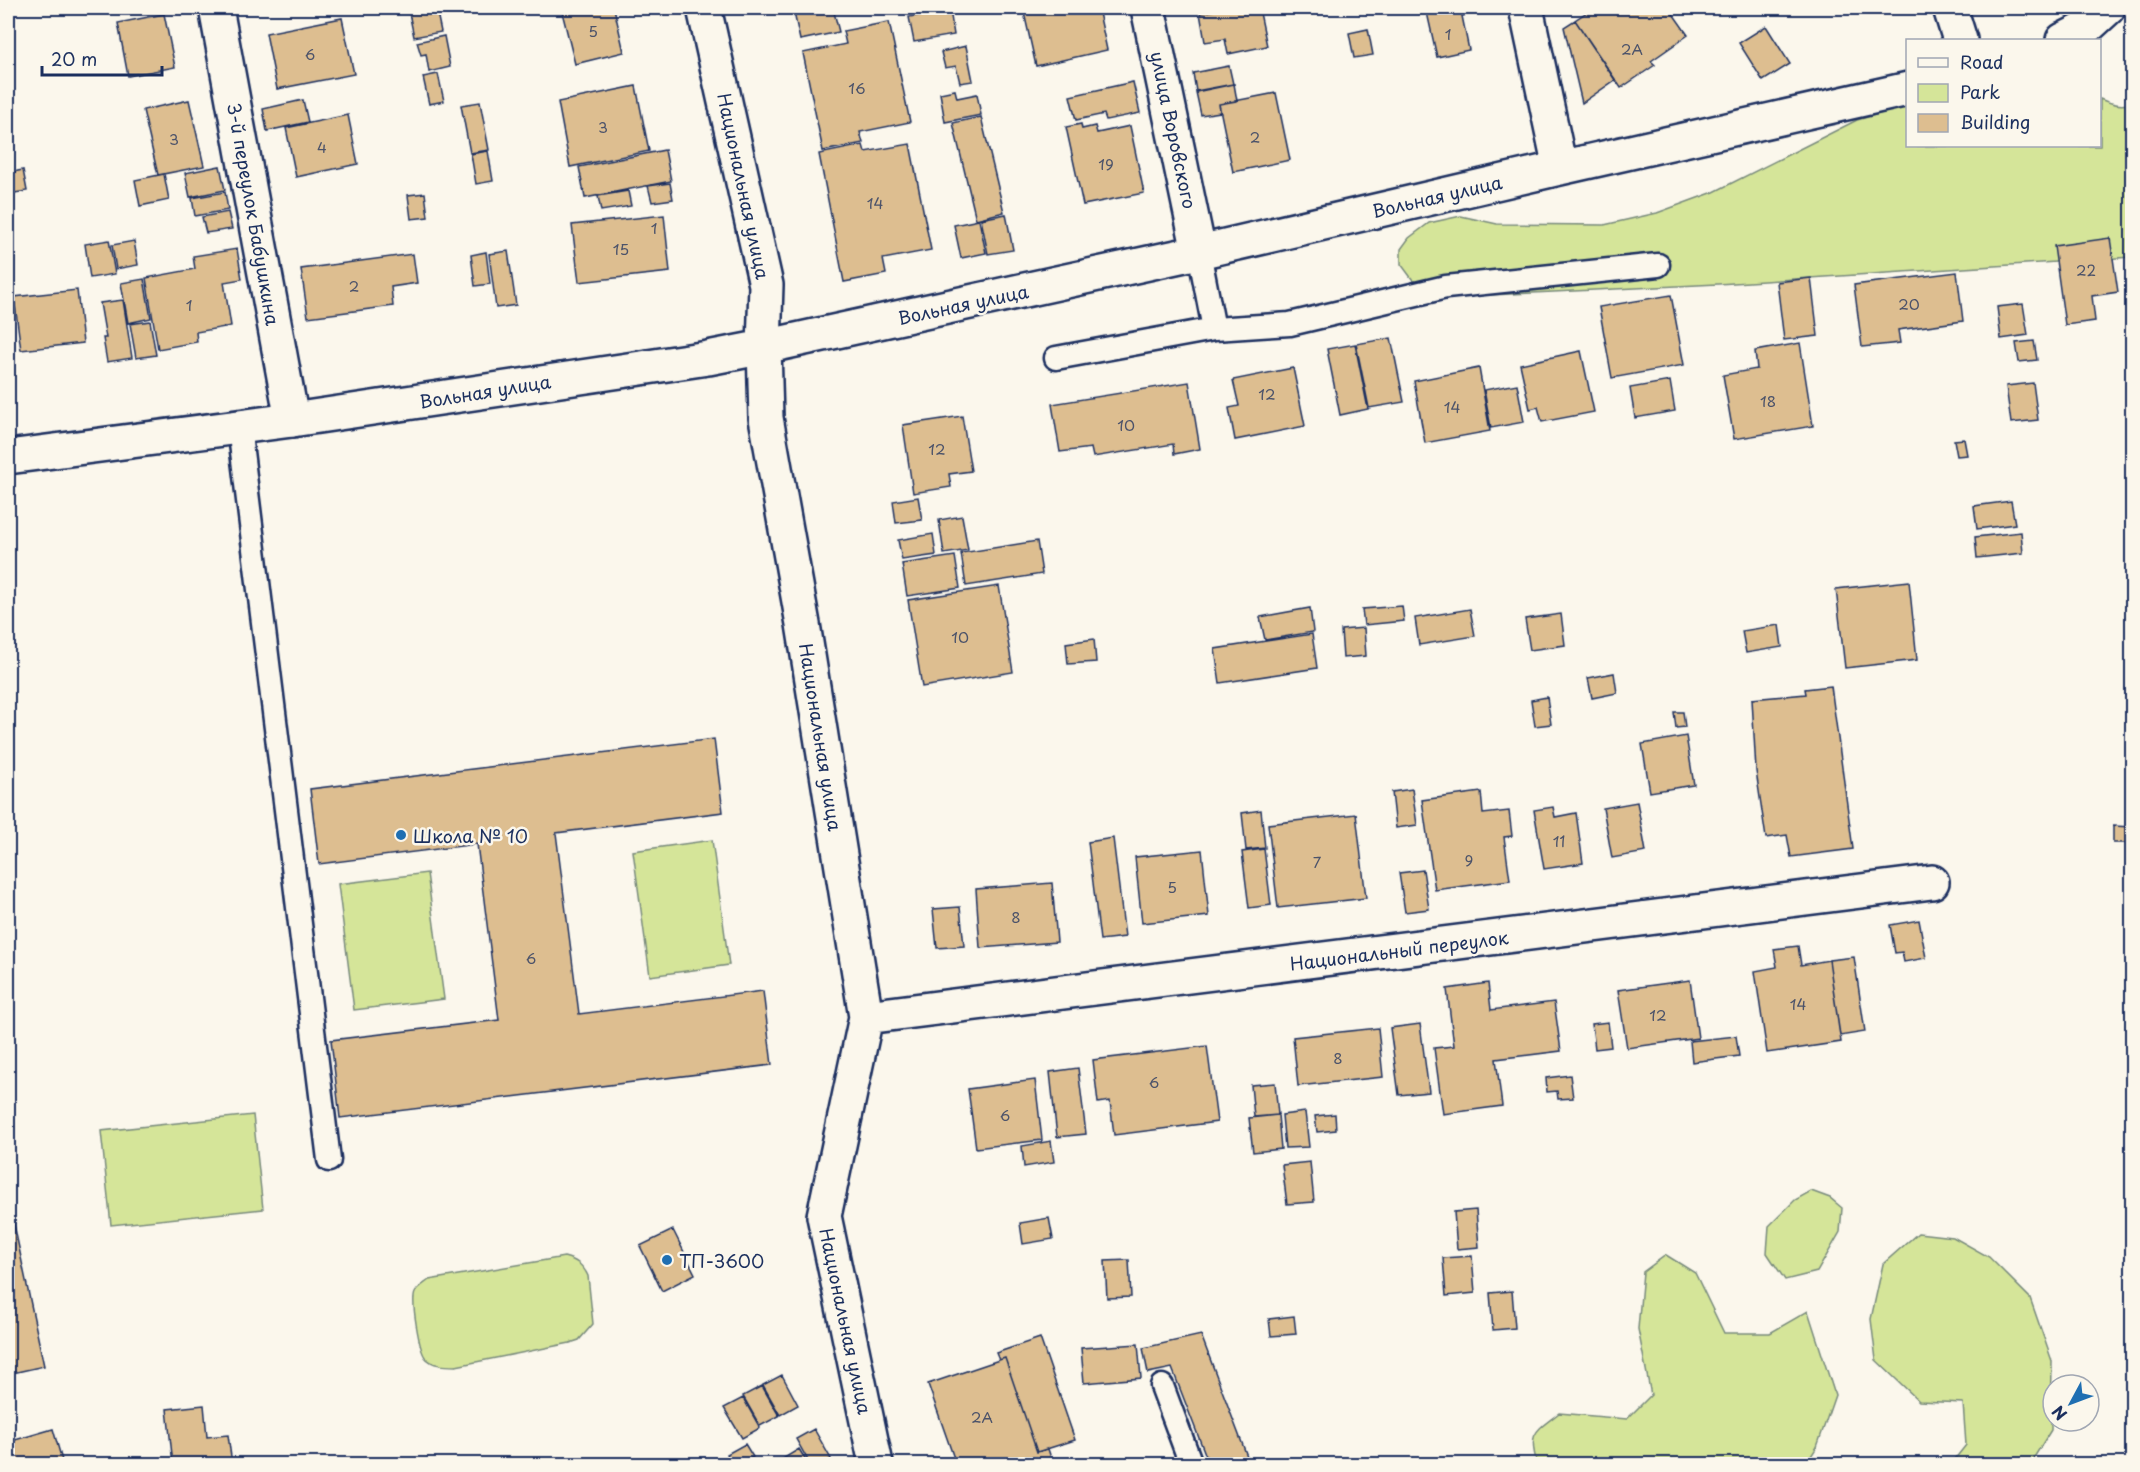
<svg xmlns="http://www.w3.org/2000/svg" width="2140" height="1472" font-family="'Playpen Sans',sans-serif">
	<rect width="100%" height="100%" fill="#fbf7ec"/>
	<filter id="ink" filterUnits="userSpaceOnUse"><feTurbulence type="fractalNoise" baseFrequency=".0167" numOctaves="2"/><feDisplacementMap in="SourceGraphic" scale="12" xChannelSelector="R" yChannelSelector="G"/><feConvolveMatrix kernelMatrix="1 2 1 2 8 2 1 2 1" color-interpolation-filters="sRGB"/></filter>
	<g filter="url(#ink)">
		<!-- green -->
		<path fill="#d5e599" stroke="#788a7c" stroke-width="1.5" d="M2100,99C2109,103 2123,108 2132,102V257L1718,284L1468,296L1418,287L1401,264V249L1409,238L1429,223L1461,216L1497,224L1604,225L1657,213L1714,192L1857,120L1907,106L1908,146H2100Z
			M712,840L729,965L650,976L633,851Z
			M427,873L444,999L354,1010L338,884Z
			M253,1115L263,1209L111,1225L101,1131Z
			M1811,1191L1830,1198L1842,1208L1840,1232L1817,1272L1785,1280L1767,1253L1769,1226L1795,1200Z
			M1918,1233L1953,1237L1989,1257L2030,1298L2052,1361L2051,1430L2030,1464H1951L1966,1445L1963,1403L1919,1401L1876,1360L1871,1319L1883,1264Z
			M1666,1255L1695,1273L1724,1333H1770L1808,1311L1835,1395L1817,1447L1806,1464H1537C1528,1432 1535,1432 1559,1413L1627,1419L1651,1395L1638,1329L1643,1272Z
			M564,1257C576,1260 583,1265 588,1276L593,1324L579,1340L570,1343L456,1366C446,1366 432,1366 425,1357C419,1349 411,1301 415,1293C418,1287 424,1284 429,1280Z"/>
		<!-- building -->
		<path fill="#ddbe90" stroke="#1b2f5e" stroke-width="1.5" d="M408,8H436L441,32L414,37Z
			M561,8H614L624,52L575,64Z
			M793,8H833L839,32L800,40Z
			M1023,8H1098L1107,50L1036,66Z
			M1226,8H1259L1267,46L1228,54L1225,39L1205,42L1200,13Z
			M1426,8H1489V10L1462,16L1469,50L1437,57Z
			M1593,8H1669L1688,35L1651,61L1655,65L1621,88L1575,20Z
			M950,10L954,35L914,42L909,17Z
			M164,14L175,67L128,76L118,23Z
			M342,18L354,74L277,89L266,33Z
			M1575,20L1615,80L1582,103L1564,27Z
			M889,22L910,122L860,132L863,143L823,151L803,53L846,44L843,31Z
			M1766,26L1790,64L1763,81L1739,43Z
			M1368,29L1373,55L1354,58L1349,33Z
			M444,36L450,67L429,72L426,54L421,55L417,42Z
			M966,46L973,81L960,83L956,66L945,68L941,52Z
			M1229,66L1233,84L1196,91L1193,73Z
			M438,74L444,101L429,104L423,77Z
			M1133,82L1140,113L1106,120L1104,114L1076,120L1070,96Z
			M1234,84L1237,101L1219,104L1220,112L1201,115L1196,92Z
			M636,86L649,151L570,167L558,102Z
			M955,90L957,98L977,94L981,115L945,122L940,93Z
			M1276,93L1290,160L1233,172L1219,104Z
			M189,100L204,166L158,175L143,110Z
			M303,100L308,122L267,131L263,109Z
			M480,102L489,150L470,153L461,105Z
			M348,115L358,164L296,177L286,128Z
			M981,117L1004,212L976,219L953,123Z
			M1081,124L1082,129L1095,126L1097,133L1130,126L1144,193L1083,205L1066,127Z
			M910,144L931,250L883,259L886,274L844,282L819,154L863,145L865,152Z
			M665,150L671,181L585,198L579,167Z
			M488,151L493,181L476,184L471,154Z
			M220,166L225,190L190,197L185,173Z
			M23,170L27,191L8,194V173Z
			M164,174L169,200L140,206L135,180Z
			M670,183L673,199L652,202L648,186Z
			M628,191L631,206L601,211L598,196Z
			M225,192L228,210L195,216L192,198Z
			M425,193L428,217L411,219L408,195Z
			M228,212L232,229L206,233L202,217Z
			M1006,214L1013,250L988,254L981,219Z
			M664,215L670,272L579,282L572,225Z
			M979,220L986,253L961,258L954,225Z
			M2110,238L2118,292L2092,296L2095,321L2065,325L2054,246Z
			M109,240L115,274L90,278L85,244Z
			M134,241L138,265L116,269L112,245Z
			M237,249L242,279L224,282L231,326L196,332L197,342L158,349L146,278L195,269L193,256Z
			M508,251L516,305L496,308L489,254Z
			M486,252L490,284L475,286L471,255Z
			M413,254L417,283L391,287L393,306L308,317L301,269Z
			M1957,272L1963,321L1898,330L1900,343L1862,347L1854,285Z
			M1811,278L1818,336L1784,340L1777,282Z
			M144,279L151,318L128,323L121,283Z
			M77,290L83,343L21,350L14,297Z
			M1671,295L1684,365L1612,378L1599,307Z
			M123,300L132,358L107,362L103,338H106L100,303Z
			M2023,304L2028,335L2001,339L1997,307Z
			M150,321L156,355L136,358L130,324Z
			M2127,328H2132V366Z
			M1391,338L1404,402L1369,408L1356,344Z
			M2034,341L2037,360L2019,362L2016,343Z
			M1800,343L1813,426L1734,439L1723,375L1757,369L1755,351Z
			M1355,344L1368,409L1340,415L1327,349Z
			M1581,351L1594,412L1542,422L1538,407L1530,409L1520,364Z
			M1293,368L1305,426L1235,440L1229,408L1239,406L1233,380Z
			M1479,368L1490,431L1425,443L1414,381Z
			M1670,381L1675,411L1635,418L1630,388Z
			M1189,382L1200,449L1174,454L1173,444L1093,457L1091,448L1060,452L1052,404Z
			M2033,383L2038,420L2011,423L2006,386Z
			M1517,384L1524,422L1491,428L1484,390Z
			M962,416L971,471L949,474L951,487L913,493L903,425Z
			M1964,439L1967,455L1957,456L1954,440Z
			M918,497L922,520L896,523L893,501Z
			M2011,501L2015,524L1977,529L1974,506Z
			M962,516L968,550L944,554L939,520Z
			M2021,532L2023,553L1977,558L1975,537Z
			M933,534L936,555L902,560L898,540Z
			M1037,541L1042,574L966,586L961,553Z
			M955,556L960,588L907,596L902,564Z
			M1909,581L1917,660L1845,668L1836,589Z
			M999,586L1013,672L922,687L908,600Z
			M1402,606L1404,621L1364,625L1362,609Z
			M1310,608L1313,632L1265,640L1260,617Z
			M1470,609L1475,636L1419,645L1415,618Z
			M1561,614L1565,645L1530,650L1525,619Z
			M1779,625L1782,647L1746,653L1742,631Z
			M1364,628L1366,656L1343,658L1341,630Z
			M1312,634L1317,668L1220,683L1215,649Z
			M1094,639L1096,662L1068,664L1066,643Z
			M1614,673L1617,693L1592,698L1588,678Z
			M1831,686L1853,849L1791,857L1787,835L1766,838L1756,771L1752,699L1806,694L1805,689Z
			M1547,697L1551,724L1535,726L1531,700Z
			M1674,712H1683L1685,727L1676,728Z
			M1686,736L1694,785L1650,792L1642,744Z
			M714,739L723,812L556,833L579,1014L763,991L772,1065L340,1118L331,1040L499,1020L477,844L319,864L310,789Z
			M1412,789L1417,825L1396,828L1392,792Z
			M1481,792L1483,814L1509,811L1512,836L1504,837L1510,880L1435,890L1422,800Z
			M1637,802L1646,852L1612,858L1603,808Z
			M1553,807L1555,817L1576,813L1583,863L1544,869L1534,810Z
			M1261,810L1265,848L1246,850L1242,813Z
			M1356,814L1366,898L1278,908L1268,824Z
			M2113,826L2132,827V843H2113Z
			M1113,838L1125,937L1100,940L1088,842Z
			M1264,849L1271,905L1249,908L1242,852Z
			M1202,850L1209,916L1142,923L1135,857Z
			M1423,870L1429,909L1405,912L1399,873Z
			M1052,883L1057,942L980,948L976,889Z
			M960,907L964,946L937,948L933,909Z
			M1919,920L1926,958L1904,962L1902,952L1895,953L1890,925Z
			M1798,946L1801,965L1829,960L1841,1042L1767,1053L1755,971L1777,967L1774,949Z
			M1854,957L1865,1032L1840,1036L1829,960Z
			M1690,980L1698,1038L1627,1048L1618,990Z
			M1488,983L1491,1010L1554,1002L1561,1051L1496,1059L1502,1106L1443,1114L1434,1048L1454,1046L1447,989Z
			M1608,1022L1611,1047L1595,1049L1592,1024Z
			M1420,1024L1429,1092L1399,1095L1390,1028Z
			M1378,1028L1383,1077L1298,1086L1293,1037Z
			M1736,1036L1739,1056L1692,1062L1690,1041Z
			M1207,1046L1217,1122L1114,1135L1110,1101L1098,1103L1093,1060Z
			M1078,1068L1086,1134L1057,1137L1050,1072Z
			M1570,1075L1573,1098L1558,1099L1557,1091L1547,1092L1546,1078Z
			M1035,1080L1042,1140L976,1148L968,1089Z
			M1275,1083L1278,1115L1254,1117L1251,1085Z
			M1305,1112L1309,1147L1285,1148L1282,1115Z
			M1335,1114L1336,1130L1317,1132L1315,1116Z
			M1278,1115L1281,1149L1253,1152L1249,1118Z
			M1051,1141L1054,1162L1024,1167L1022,1146Z
			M1310,1162L1314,1202L1287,1204L1282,1165Z
			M8,1196L44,1366L8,1374Z
			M1476,1210L1479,1247L1457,1249L1454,1212Z
			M1049,1218L1053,1239L1023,1244L1020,1223Z
			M673,1230L695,1274L662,1291L640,1246Z
			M1472,1256L1475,1293L1446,1296L1443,1258Z
			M1129,1260L1131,1297L1107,1298L1105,1261Z
			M1512,1291L1515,1328L1493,1330L1490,1293Z
			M1294,1316L1296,1334L1271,1336L1269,1319Z
			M1201,1335L1250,1464H1209L1172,1368L1148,1373L1143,1348Z
			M1040,1338L1075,1440L1037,1452L1005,1358L999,1360L996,1353Z
			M1138,1344L1141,1378L1084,1383L1081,1348Z
			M1005,1358L1037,1452L1048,1449L1053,1464H956L928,1384Z
			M782,1375L798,1405L780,1415L763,1385Z
			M762,1386L779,1416L760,1426L743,1396Z
			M743,1398L760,1428L742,1438L724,1408Z
			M204,1405L207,1437L228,1435L232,1464H173L167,1409Z
			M53,1429L63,1464H10L8,1456V1442Z
			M814,1429L831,1459L822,1464H810L796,1439Z
			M745,1444L753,1457L740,1464H733L727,1454Z
			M799,1449L808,1464H783L781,1460Z"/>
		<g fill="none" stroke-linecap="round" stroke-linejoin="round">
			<defs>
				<path id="lane" d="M1214,329L1290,324L1446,287L1658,265
					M1056,358L1214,329L1199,252
					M239,427L329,1160
					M1162,1386L1191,1464"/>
				<path id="street" d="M216,8L292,420
					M1148,8L1199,252
					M1526,8L1560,168
					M1950,8L1960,40
					M2063,40L2085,29L2108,8
					M866,1017L1932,882
					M876,1464L824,1216L866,1017L803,624L766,418L764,347L1199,252L1560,168L1908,89"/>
				<path id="secondary" d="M8,457L292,420L708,358L764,347L766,285L704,8"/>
			</defs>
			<!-- lane casing -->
			<use href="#lane" stroke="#1b2f5e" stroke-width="27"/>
			<!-- street casing -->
			<use href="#street" stroke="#1b2f5e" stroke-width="38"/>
			<!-- secondary casing -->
			<use href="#secondary" stroke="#1b2f5e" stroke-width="38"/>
			<!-- lane -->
			<use href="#lane" stroke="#fbf7ec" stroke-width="22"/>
			<!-- street -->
			<use href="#street" stroke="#fbf7ec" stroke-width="33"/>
			<!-- secondary -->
			<use href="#secondary" stroke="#fbf7ec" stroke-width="33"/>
		</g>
	</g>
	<!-- markers -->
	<g fill="#1f6fb2" stroke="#fbf7ec" stroke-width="2">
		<circle cx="401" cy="835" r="6"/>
		<circle cx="667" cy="1260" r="6"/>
	</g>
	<g text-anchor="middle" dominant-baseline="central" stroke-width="5" stroke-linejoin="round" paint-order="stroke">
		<!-- number labels -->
		<g font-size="15" fill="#4c536a">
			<text x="593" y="30">5</text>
			<text x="1448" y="33">1</text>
			<text x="1632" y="48">2А</text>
			<text x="310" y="53">6</text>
			<text x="857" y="87">16</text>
			<text x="603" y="126">3</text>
			<text x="1255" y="136">2</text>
			<text x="174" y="138">3</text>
			<text x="322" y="146">4</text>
			<text x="1106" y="163">19</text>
			<text x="875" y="202">14</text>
			<text x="654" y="227">1</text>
			<text x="621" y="248">15</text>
			<text x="2086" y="269">22</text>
			<text x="354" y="285">2</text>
			<text x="1909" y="303">20</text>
			<text x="189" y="304">1</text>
			<text x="1267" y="393">12</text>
			<text x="1768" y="400">18</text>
			<text x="1452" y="406">14</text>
			<text x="1126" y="424">10</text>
			<text x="937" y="448">12</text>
			<text x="960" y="636">10</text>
			<text x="1559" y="840">11</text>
			<text x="1469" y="859">9</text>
			<text x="1317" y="861">7</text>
			<text x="1172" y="886">5</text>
			<text x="1016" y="916">8</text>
			<text x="531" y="957">6</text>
			<text x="1798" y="1003">14</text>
			<text x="1658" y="1014">12</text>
			<text x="1338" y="1057">8</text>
			<text x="1154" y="1081">6</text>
			<text x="1005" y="1114">6</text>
			<text x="982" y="1416">2А</text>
		</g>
		<!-- street labels -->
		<g font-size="18" fill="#1b2f5e" stroke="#fbf7ec">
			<text transform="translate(1174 130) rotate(78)">улица Воровского</text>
			<text transform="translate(744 186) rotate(78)">Национальная улица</text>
			<text transform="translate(1437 196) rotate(-13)">Вольная улица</text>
			<text transform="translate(254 214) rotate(80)">3-й переулок Бабушкина</text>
			<text transform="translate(963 304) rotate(-12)">Вольная улица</text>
			<text transform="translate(485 391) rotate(-9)">Вольная улица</text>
			<text transform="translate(821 737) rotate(81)">Национальная улица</text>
			<text transform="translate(1399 950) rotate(-7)">Национальный переулок</text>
			<text transform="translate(846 1321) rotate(78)">Национальная улица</text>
		</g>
		<!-- poi labels -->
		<g font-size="18" fill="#1b2f5e" stroke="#fbf7ec" text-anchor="start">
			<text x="413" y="835">Школа № 10</text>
			<text x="679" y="1260">ТП-3600</text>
		</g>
	</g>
	<!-- margin -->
	<rect width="2140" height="1472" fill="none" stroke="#fbf7ec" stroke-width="30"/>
	<rect x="15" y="15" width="2110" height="1442" fill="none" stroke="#1b2f5e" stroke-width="2" filter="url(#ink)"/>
	<!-- legend -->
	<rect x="1906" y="39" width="195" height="108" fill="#fbf7ec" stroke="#a1a7b3" stroke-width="1.5"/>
	<rect x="1918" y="58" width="30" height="9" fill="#fbf7ec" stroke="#a1a7b3" stroke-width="1.5"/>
	<text x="1960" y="69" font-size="18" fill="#1b2f5e">Road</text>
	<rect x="1918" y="84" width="30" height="18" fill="#d5e599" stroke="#a1a7b3" stroke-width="1.5"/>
	<text x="1960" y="99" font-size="18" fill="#1b2f5e">Park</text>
	<rect x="1918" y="114" width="30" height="18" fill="#ddbe90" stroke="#a1a7b3" stroke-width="1.5"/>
	<text x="1960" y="129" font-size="18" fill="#1b2f5e">Building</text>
	<!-- north arrow -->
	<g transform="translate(2071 1403) rotate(229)"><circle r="28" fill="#fbf7ec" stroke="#a1a7b3" stroke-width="1.5"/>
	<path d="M0-4.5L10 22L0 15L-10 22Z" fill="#1f6fb2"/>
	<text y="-9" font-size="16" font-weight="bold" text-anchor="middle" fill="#1b2f5e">N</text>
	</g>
	<!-- scale -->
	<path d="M42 66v9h120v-9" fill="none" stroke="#1b2f5e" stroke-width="3"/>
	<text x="51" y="66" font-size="18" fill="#1b2f5e" stroke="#fbf7ec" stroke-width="4.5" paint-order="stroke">20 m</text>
</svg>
